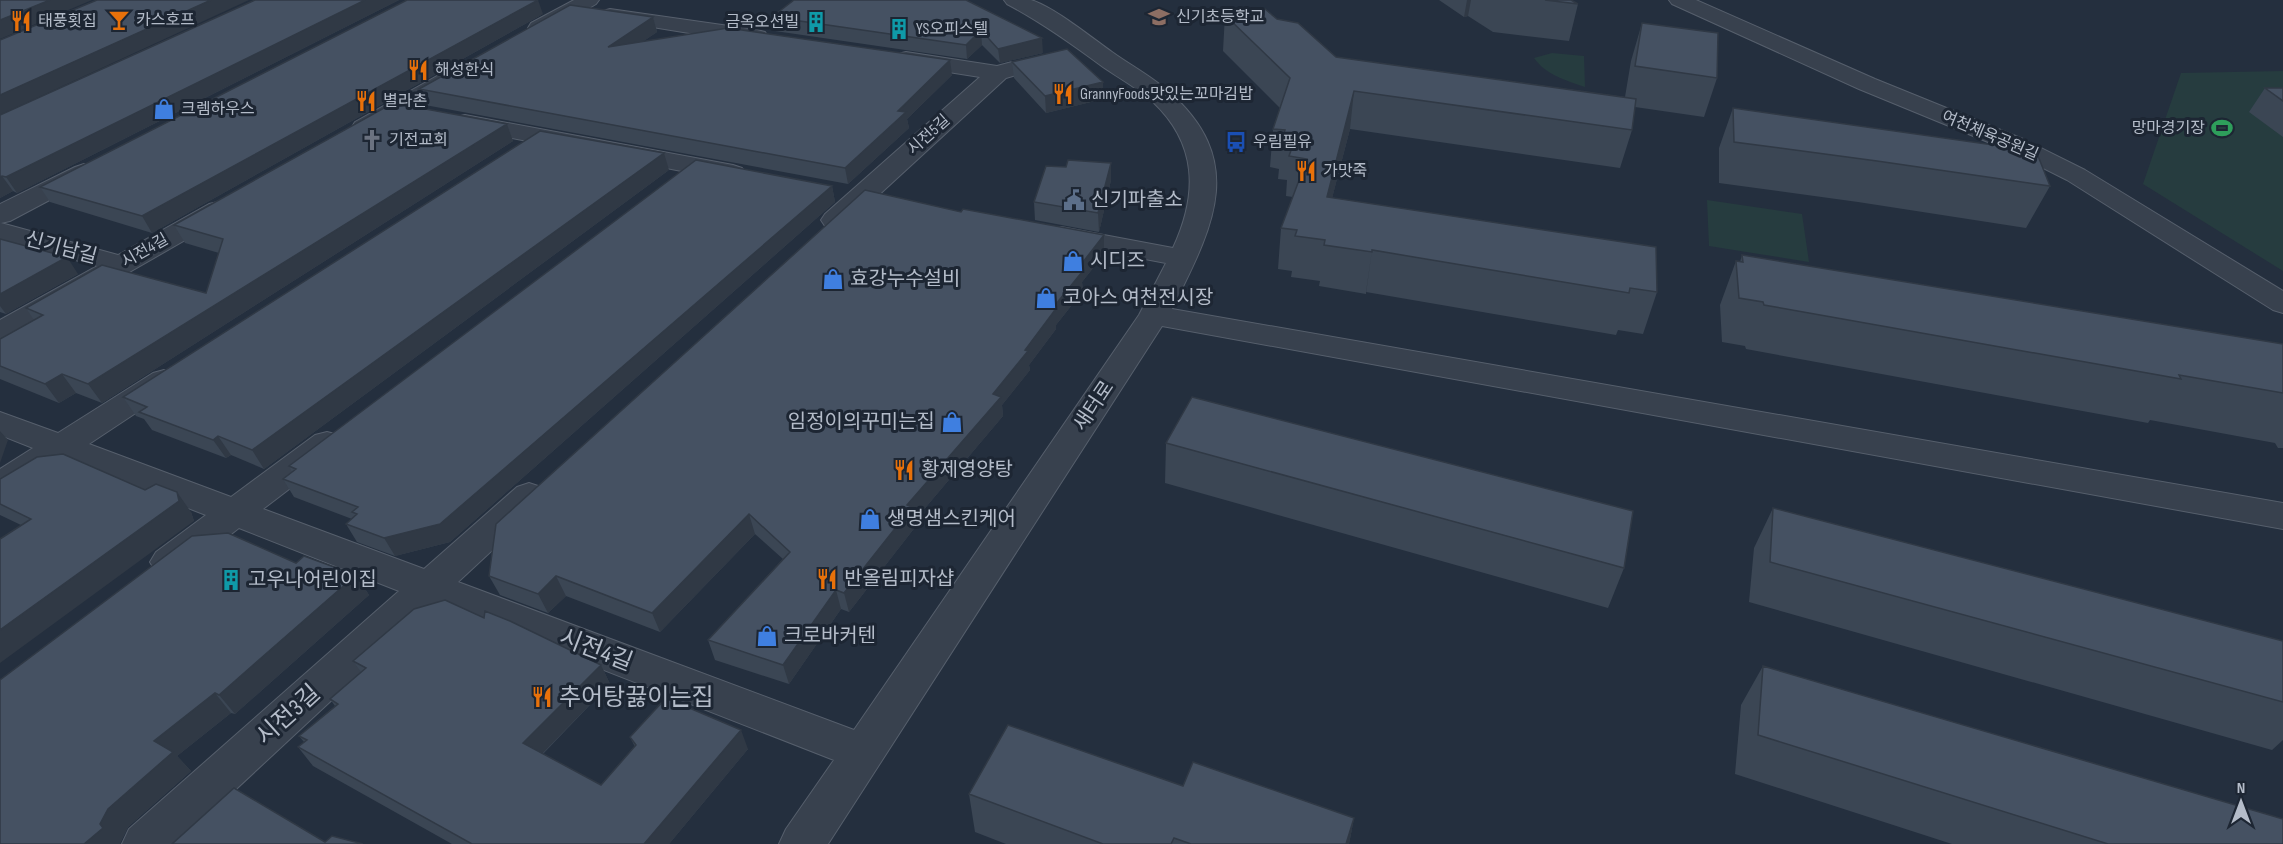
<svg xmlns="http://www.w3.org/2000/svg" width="2283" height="844" font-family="'Sofia Sans Condensed','Noto Sans KR',sans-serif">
	<rect width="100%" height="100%" fill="#242f3e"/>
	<!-- green -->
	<path fill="#263c3f" d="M1552,53L1584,56L1585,87C1565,80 1546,75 1534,58Z
		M2283,71V271L2143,184L2181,73Z
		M1707,200L1802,214L1809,262L1709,246Z"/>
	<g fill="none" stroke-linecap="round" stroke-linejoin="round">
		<defs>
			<path id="minor" d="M574,0H599L596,4L547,33L539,34L531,33L528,28L531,23Z
				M1004,0C1012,0 1023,0 1031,0C1054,7 1092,38 1112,52C1130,65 1151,76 1168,91C1250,162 1211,230 1172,309L2283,503V529L1162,326L828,844H779L786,829L834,760L435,604L177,844H122L129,829L399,591L239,528L182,572L169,576L156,572L150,562L156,552L206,515L64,460L12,495L0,498V469L33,448L0,435V412L58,433L153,373L164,370L175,373L180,380L175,387L89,444L231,497L315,435L327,432L339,435L344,443L339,451L263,509L424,569L517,487L529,483L541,487L547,496L541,505L458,582L854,730L1139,315L1166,263L1061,243L1051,241L1047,235L1051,229L1061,227L1173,248C1198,194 1198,144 1152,101C1137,88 1119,78 1103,67C1072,44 1041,22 1007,4Z
				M1669,0H1696L1875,79L2023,139L2085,170L2283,291V313L2273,310L2067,180L2005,149L1859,89L1672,4Z
				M610,9L757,30L765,32L768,37L765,42L757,44L603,19L599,15L603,11Z
				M906,52L997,66L1012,62L1020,64L1023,69L1020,74L1006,78L845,226L835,228L825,226L821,220L825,214L980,77L898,64L895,59L898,54Z
				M461,65L469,67L472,72L469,77L373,132L364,134L355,132L352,127L355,122L453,67Z
				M465,115L733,165L742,168L746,173L742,178L733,181L456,127L453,122L456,117Z
				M84,164L93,167L97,172L93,177L10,221L1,223L118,255L209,204L218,202L227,204L231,210L227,216L11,340L0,342V320L97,266L0,239V204L75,167Z"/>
		</defs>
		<!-- minor casing -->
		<use href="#minor" stroke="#565f6c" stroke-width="2"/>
		<!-- minor -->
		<use href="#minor" fill="#38414e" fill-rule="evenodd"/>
	</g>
	<!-- wall -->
	<path fill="#3b4654" d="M255,0H399L17,193L13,191L0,198V115Z
		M966,0L1043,53L1000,63L982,45L967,59L775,31L772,17Z
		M1439,0H1571L1578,4L1569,41L1493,32L1468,16L1464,17Z
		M543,14L152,233L50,202L40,187Z
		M1225,15L1277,19L1336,57L1625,97L1631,61L1642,23L1717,78L1704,117L1635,107L1632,130L1620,168L1350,129L1332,198L1657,292L1643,334L1618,330L1616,335L1366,292V294L1319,286L1320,281L1291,277L1292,271L1278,269L1281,228L1293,197L1286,196L1287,180L1278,179L1279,169L1270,167L1273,129L1280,108L1223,51Z
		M653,17L657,32L642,42L952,75L907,119L909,128L848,184L425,105L419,89Z
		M1012,62L1103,99L1046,113L1014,78Z
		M2265,88H2283V137L2249,112Z
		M1733,108L2050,186L2026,228L1858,202L1719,183V148Z
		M507,124L513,141L102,403L76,393L59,403L0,379V339L34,320L26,308L206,293L219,253L185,243L174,225Z
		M669,170L264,469L231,455L226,458L152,430L144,419L136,416L123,397Z
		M1111,180L1099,232L1035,220L1034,202Z
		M832,186L835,202L450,542L395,556L357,542L346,524L352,519L294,497L283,479L292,472L289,466Z
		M961,212L1104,235V254L1082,282L1083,291L1056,325V329L1029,365L1030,370L1002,405L1003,416L915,520L916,526L849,612L841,609L789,684L715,660L708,640L783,559L755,534L660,632L566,596L548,613L500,595L489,576Z
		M0,239L78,274L6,314L0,312Z
		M1742,255L2283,344V448H2278L2275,443L2150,420L2148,423L1746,349L1745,346L1722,342L1720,305L1736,261L1740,262Z
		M1166,443L1624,568L1608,608L1165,483Z
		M0,479L191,512L194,521L21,525L0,515Z
		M1773,508L2283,641V740L2272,750L1749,602L1754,548Z
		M296,563L356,575L369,595L235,714L231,713L177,756L191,771L128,827L120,843L0,844Z
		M484,618L601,665L610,684L543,754L601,785L635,747L630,737L748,749L669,844H452L313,766L298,747L304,742L299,736L335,706L330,699L361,672L353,661Z
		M1763,666L2283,844H1952L1735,774L1741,705Z
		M1183,786L1354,818L1349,844H1006L975,832L969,794Z"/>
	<!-- shaded-wall -->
	<path fill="#303945" d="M50,0H92L0,39V20Z
		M211,0H249L0,115V95Z
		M365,0H399L17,193L6,177Z
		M538,0L543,14L152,233L142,216Z
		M1467,0H1471L1468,16L1464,17Z
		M653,17L657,32L613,62L608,47Z
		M981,30L982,45L967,59L966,45Z
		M1042,38L1043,53L1000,63L998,49Z
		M950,60L952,75L907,119L909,128L848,184L845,168L898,111Z
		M1103,82V99L1046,113L1045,96Z
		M1354,91L1350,129L1322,237L1327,197Z
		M507,124L513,141L102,403L88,384Z
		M664,153L669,170L264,469L252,450Z
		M1111,163V180L1099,232L1098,213Z
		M2,176L13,191L0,198V177Z
		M832,186L835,202L450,542L395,556L384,538Z
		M1104,235V254L1082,282L1083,291L1056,325V329L1029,365L1030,370L1002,405L1003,416L915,520L916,526L849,612L844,593L907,505L993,394L1025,350L1052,309L1076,271Z
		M1372,250L1366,292V294Z
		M67,257L78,274L6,314L0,306V294Z
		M62,374L76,393L59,403L45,384Z
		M0,431L8,440L0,463Z
		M218,436L231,455L226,458L213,440Z
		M177,492L191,512L194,521L0,663V630Z
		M749,514L755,534L660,632L652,613Z
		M356,575L369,595L235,714L219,695Z
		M556,576L566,596L548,613L538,594Z
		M836,590L841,609L789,684L783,665Z
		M601,665L610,684L534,762L523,743Z
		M215,693L231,713L177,756L191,771L128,827L120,843L121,844H84L100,824L108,809L154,741Z
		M741,730L748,749L669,844H644Z
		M1354,818L1349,844H1346Z"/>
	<!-- building -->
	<path fill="#455162" stroke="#303945" stroke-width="1.5" d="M0,0H50L0,20Z
		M97,0H211L0,95V40Z
		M255,0H365L6,177L2,176L0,177V115Z
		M407,0H538L142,216L40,187Z
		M794,0H966L1042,38L998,49L981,30L966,45L772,17Z
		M1545,0H1571L1578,4Z
		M570,5L653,17L608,47L728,28L950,60L898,111L906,112L845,168L419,89Z
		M1265,9L1277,19L1298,23L1336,57L1636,99L1632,130L1354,91L1327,197L1656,247L1657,292L1630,288L1629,293L1372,250V252L1324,245L1325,240L1295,236L1297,230L1281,228L1307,159L1289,156L1294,142L1282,140L1285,130L1273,129L1290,78L1225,15Z
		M1642,23L1718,33L1717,78L1635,66Z
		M1067,49L1103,82L1045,96L1012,62Z
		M2265,88H2283V101Z
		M393,103L507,124L88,384L62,374L45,384L0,366V339L43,315L26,308L102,265L206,293L223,239L174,225Z
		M1733,108L2036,151L2050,186L1877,161L1734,142Z
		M540,131L664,153L252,450L218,436L213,440L139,412L147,407L123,397Z
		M696,160L832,186L440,524L384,538L346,524L357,514L352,512L358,507L283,479L296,469L289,466Z
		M1068,160L1111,163L1098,213L1034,202L1046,166L1066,167Z
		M865,190L961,212L963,209L1104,235L1076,271L1082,272L1052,309L1055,310L1025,350L1028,351L993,394L1001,397L907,505L912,507L844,593L836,590L783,665L708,640L790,552L749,514L652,613L556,576L538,594L489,576L496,524Z
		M0,239L67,257L0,294Z
		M1742,255L2283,344V393L2179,375L2181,379L1764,305L1763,302L1739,298L1736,261L1743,262Z
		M1192,397L1633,511L1624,568L1166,443Z
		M63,454L145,490L156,484L177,492L179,501L0,630V539L31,519L0,504V479L37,457Z
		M1773,508L2283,641V702L1770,562Z
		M228,533L296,563L304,556L356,575L219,695L215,693L154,741L173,752L108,809L100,824L103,828L84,844H0V680L192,536Z
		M445,600L484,618L485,611L510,621L601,665L523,743L601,785L636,745L630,737L666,698L741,730L644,844H472L298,747L307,740L299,736L338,704L330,699L366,668L353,661L414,609Z
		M1763,666L2283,819V844H2108L1758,735Z
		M1008,725L1183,786L1193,762L1354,818L1346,844H1191L1174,838L1171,844H1103L969,794Z
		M234,788L325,842L332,836L363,844H172Z"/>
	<!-- icons -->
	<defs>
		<symbol id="school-bare" viewBox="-9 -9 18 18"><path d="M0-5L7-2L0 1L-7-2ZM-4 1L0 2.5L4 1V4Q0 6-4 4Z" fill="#8d6e63" stroke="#1d2633" stroke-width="2.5" paint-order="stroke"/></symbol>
		<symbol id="bar-bare" viewBox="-9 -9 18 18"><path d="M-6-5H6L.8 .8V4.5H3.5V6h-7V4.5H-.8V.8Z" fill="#e8710a" stroke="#1d2633" stroke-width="2.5" paint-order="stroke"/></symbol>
		<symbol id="restaurant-bare" viewBox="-9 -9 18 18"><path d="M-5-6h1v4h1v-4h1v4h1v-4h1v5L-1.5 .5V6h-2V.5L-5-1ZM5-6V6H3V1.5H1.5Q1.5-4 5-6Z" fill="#e8710a" stroke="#1d2633" stroke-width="2.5" paint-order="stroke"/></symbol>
		<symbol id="building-bare" viewBox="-9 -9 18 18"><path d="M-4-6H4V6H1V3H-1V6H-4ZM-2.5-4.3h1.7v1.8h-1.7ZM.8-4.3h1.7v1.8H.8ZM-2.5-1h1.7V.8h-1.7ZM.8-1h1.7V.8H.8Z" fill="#0f9aa8" stroke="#1d2633" stroke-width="2.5" paint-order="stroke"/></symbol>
		<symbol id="shop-bare" viewBox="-9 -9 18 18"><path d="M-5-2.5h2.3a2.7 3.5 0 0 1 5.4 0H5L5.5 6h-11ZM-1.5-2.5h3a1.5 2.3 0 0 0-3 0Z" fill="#3f7fe0" stroke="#1d2633" stroke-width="2.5" paint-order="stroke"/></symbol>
		<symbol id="stadium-bare" viewBox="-9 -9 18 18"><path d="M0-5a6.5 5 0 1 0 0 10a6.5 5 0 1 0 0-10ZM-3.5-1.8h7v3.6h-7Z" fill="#2e9e5b" stroke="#1d2633" stroke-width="2.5" paint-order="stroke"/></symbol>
		<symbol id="church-bare" viewBox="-9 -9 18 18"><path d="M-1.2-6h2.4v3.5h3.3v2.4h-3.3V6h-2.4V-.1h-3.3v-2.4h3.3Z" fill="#6b7280" stroke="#1d2633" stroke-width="2.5" paint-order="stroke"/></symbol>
		<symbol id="bus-bare" viewBox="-9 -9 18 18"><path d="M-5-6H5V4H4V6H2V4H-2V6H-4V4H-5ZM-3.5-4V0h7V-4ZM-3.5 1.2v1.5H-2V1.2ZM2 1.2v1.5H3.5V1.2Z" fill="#1a4fb4" stroke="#1d2633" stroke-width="2.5" paint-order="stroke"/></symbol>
		<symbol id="civic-bare" viewBox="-9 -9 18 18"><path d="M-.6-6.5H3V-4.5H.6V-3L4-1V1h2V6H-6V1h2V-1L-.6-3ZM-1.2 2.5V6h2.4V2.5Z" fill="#5c6f8a" stroke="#1d2633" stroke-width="2.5" paint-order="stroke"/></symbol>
	</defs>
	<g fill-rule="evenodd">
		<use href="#school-bare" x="1144" y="2" width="30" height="30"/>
		<use href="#bar-bare" x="104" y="5" width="30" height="30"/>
		<use href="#restaurant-bare" x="6" y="6" width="30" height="30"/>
		<use href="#building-bare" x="801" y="7" width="30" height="30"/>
		<use href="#building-bare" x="884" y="14" width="30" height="30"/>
		<use href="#restaurant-bare" x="403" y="55" width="30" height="30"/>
		<use href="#restaurant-bare" x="1048" y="79" width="30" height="30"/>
		<use href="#restaurant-bare" x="351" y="86" width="30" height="30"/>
		<use href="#shop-bare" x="149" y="94" width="30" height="30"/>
		<use href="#stadium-bare" x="2207" y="113" width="30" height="30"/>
		<use href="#church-bare" x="357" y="125" width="30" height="30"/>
		<use href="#bus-bare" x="1221" y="127" width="30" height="30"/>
		<use href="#restaurant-bare" x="1291" y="156" width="30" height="30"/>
		<use href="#civic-bare" x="1059" y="185" width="30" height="30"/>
		<use href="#shop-bare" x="1058" y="246" width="30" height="30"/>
		<use href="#shop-bare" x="818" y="264" width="30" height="30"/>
		<use href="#shop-bare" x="1031" y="283" width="30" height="30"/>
		<use href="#shop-bare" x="937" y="407" width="30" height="30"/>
		<use href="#restaurant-bare" x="889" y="455" width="30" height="30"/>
		<use href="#shop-bare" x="855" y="504" width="30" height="30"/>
		<use href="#restaurant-bare" x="812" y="564" width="30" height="30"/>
		<use href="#building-bare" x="216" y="565" width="30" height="30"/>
		<use href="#shop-bare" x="752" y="621" width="30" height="30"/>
		<use href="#restaurant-bare" x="527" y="682" width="30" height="30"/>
	</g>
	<g text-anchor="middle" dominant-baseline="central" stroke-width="6" stroke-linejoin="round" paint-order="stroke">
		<!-- far-poi labels -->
		<g font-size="16" fill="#b4bcc9" stroke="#1d2633" text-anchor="start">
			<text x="1176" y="17">신기초등학교</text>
			<text x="136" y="20">카스호프</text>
			<text x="38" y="21">태풍횟집</text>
			<text x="799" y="22" text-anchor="end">금옥오션빌</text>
			<text x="916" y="29">YS오피스텔</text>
			<text x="435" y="70">해성한식</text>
			<text x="1080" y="94">GrannyFoods맛있는꼬마김밥</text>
			<text x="383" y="101">별라촌</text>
			<text x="181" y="109">크렘하우스</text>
			<text x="2205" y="128" text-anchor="end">망마경기장</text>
			<text x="389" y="140">기전교회</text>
			<text x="1253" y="142">우림필유</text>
			<text x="1323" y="171">가맛죽</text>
		</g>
		<!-- far-street labels -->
		<g font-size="16" fill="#b4bcc9" stroke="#1d2633">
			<text transform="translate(929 135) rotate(-42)">시전5길</text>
			<text transform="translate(1990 136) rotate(23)">여천체육공원길</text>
			<text transform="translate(145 251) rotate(-30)">시전4길</text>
		</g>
		<!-- poi labels -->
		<g font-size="20" fill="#b4bcc9" stroke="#1d2633" text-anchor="start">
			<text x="1091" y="200">신기파출소</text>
			<text x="1090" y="261">시디즈</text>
			<text x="850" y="279">효강누수설비</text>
			<text x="1063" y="298">코아스 여천전시장</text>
			<text x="935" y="422" text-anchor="end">임정이의꾸미는집</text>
			<text x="921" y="470">황제영양탕</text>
			<text x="887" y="519">생명샘스킨케어</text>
			<text x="844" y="579">반올림피자샵</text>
			<text x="248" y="580">고우나어린이집</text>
			<text x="784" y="636">크로바커텐</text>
		</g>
		<!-- street labels -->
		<g font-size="20" fill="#b4bcc9" stroke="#1d2633">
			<text transform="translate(61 248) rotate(15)">신기남길</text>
			<text transform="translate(1094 406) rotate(-56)">새터로</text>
		</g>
		<!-- near-street labels -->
		<g font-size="24" fill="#b4bcc9" stroke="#1d2633">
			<text transform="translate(596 650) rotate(21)">시전4길</text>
			<text transform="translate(288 715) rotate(-42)">시전3길</text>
		</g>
		<!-- near-poi labels -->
		<g font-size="24" fill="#b4bcc9" stroke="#1d2633" text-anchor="start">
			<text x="559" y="697">추어탕끓이는집</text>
		</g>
	</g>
	<!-- north arrow -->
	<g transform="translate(2241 802)" stroke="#1d2633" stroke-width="4.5" paint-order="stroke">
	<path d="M0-4.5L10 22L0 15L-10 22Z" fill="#b4bcc9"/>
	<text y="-9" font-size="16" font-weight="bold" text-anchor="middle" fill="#b4bcc9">N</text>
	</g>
</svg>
